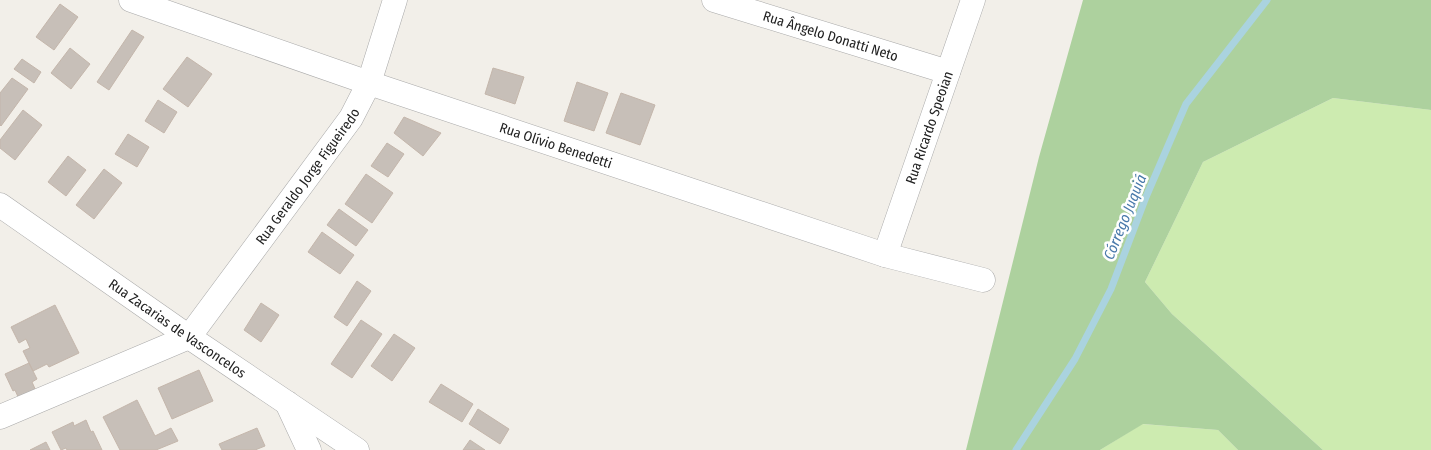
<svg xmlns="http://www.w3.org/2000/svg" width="1431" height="450" font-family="'Fira Sans Condensed',sans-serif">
	<rect width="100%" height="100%" fill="#f2efe9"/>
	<!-- grass -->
	<path fill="#cdebb0" d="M1333,98L1431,110V450H1323L1172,314L1145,282L1203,162Z
		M1142,424L1218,430L1238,450H1100Z"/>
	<!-- forest -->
	<path fill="#add19e" d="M1083,0H1431V110L1333,98L1203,162L1145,282L1172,314L1323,450H1238L1218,430L1143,424L1100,450H966L1039,157Z"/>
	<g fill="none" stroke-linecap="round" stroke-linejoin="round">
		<!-- stream -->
		<path stroke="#aad3df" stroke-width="7" d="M1016,450L1075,359L1111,289L1146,197L1186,104L1267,0"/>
	</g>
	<!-- building -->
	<path fill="#c7bfb8" stroke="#c4b6ab" d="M60,4L78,17L54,50L36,37Z
		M132,30L144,37L109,90L97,82Z
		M70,48L90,64L71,89L51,73Z
		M187,57L212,74L188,107L163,89Z
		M22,59L41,72L34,83L14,69Z
		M493,68L524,77L515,104L485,94Z
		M12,78L28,89L1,126L0,125V93Z
		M577,82L608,93L594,131L564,121Z
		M621,93L655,105L640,145L606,133Z
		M158,100L177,112L164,133L145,121Z
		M23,110L42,125L15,160L0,148V140Z
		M404,117L441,133L423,156L394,133Z
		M128,134L149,147L137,167L115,154Z
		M387,143L404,154L388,177L371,166Z
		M68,156L86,170L66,196L48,182Z
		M104,169L122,183L94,219L76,205Z
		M366,174L393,193L372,223L345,204Z
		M339,209L368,230L356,246L327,225Z
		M322,232L354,255L340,274L308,252Z
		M357,281L371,291L347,326L334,317Z
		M261,303L279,315L261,342L244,330Z
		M55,305L79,353L49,367L47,364L33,371L23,351L30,348L26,339L19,343L11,327Z
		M361,320L382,334L352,378L331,364Z
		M394,334L415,348L392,381L371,366Z
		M29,363L37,379L32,382L36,391L19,399L15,390L13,391L5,374Z
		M199,370L213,401L172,419L158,388Z
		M441,384L473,404L462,422L429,402Z
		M137,400L155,436L171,428L178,441L156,450H120L103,417Z
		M478,409L509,429L500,444L469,424Z
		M86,420L91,432L93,431L102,450H67L66,448L61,450L52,432L73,422L74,426Z
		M257,428L265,446L255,450H222L219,444Z
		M470,440L485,450H463Z
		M46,442L50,450H30Z"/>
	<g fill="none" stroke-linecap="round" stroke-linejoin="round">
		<defs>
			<g id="minor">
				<path id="s1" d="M131,0L369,83L885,255L983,280"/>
				<path id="s2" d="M714,0L948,72"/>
				<path id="s3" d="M0,205L189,337L357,450"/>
				<path id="s4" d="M885,255L973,0"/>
				<path d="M287,403L309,450"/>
				<path id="s5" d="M0,417L189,337L351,118L369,83L395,0"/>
			</g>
		</defs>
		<!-- minor casing -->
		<use href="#minor" stroke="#a9a9a9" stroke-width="25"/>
		<!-- minor -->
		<use href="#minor" stroke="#fff" stroke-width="24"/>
	</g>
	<g text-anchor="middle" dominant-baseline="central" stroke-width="5" stroke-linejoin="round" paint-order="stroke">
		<!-- street labels -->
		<g font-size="14" fill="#222" stroke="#fff">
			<text stroke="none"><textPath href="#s2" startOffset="122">Rua Ângelo Donatti Neto</textPath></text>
			<text stroke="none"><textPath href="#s4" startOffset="135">Rua Ricardo Speoian</textPath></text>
			<text stroke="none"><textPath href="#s1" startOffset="449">Rua Olívio Benedetti</textPath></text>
			<text stroke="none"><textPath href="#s5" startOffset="405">Rua Geraldo Jorge Figueiredo</textPath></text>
			<text stroke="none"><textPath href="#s3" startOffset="216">Rua Zacarias de Vasconcelos</textPath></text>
		</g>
		<!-- water labels -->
		<g font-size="15" font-style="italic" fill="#4a7aab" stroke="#fff">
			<text transform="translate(1125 217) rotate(-68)">Córrego Juquiá</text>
		</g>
	</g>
</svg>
